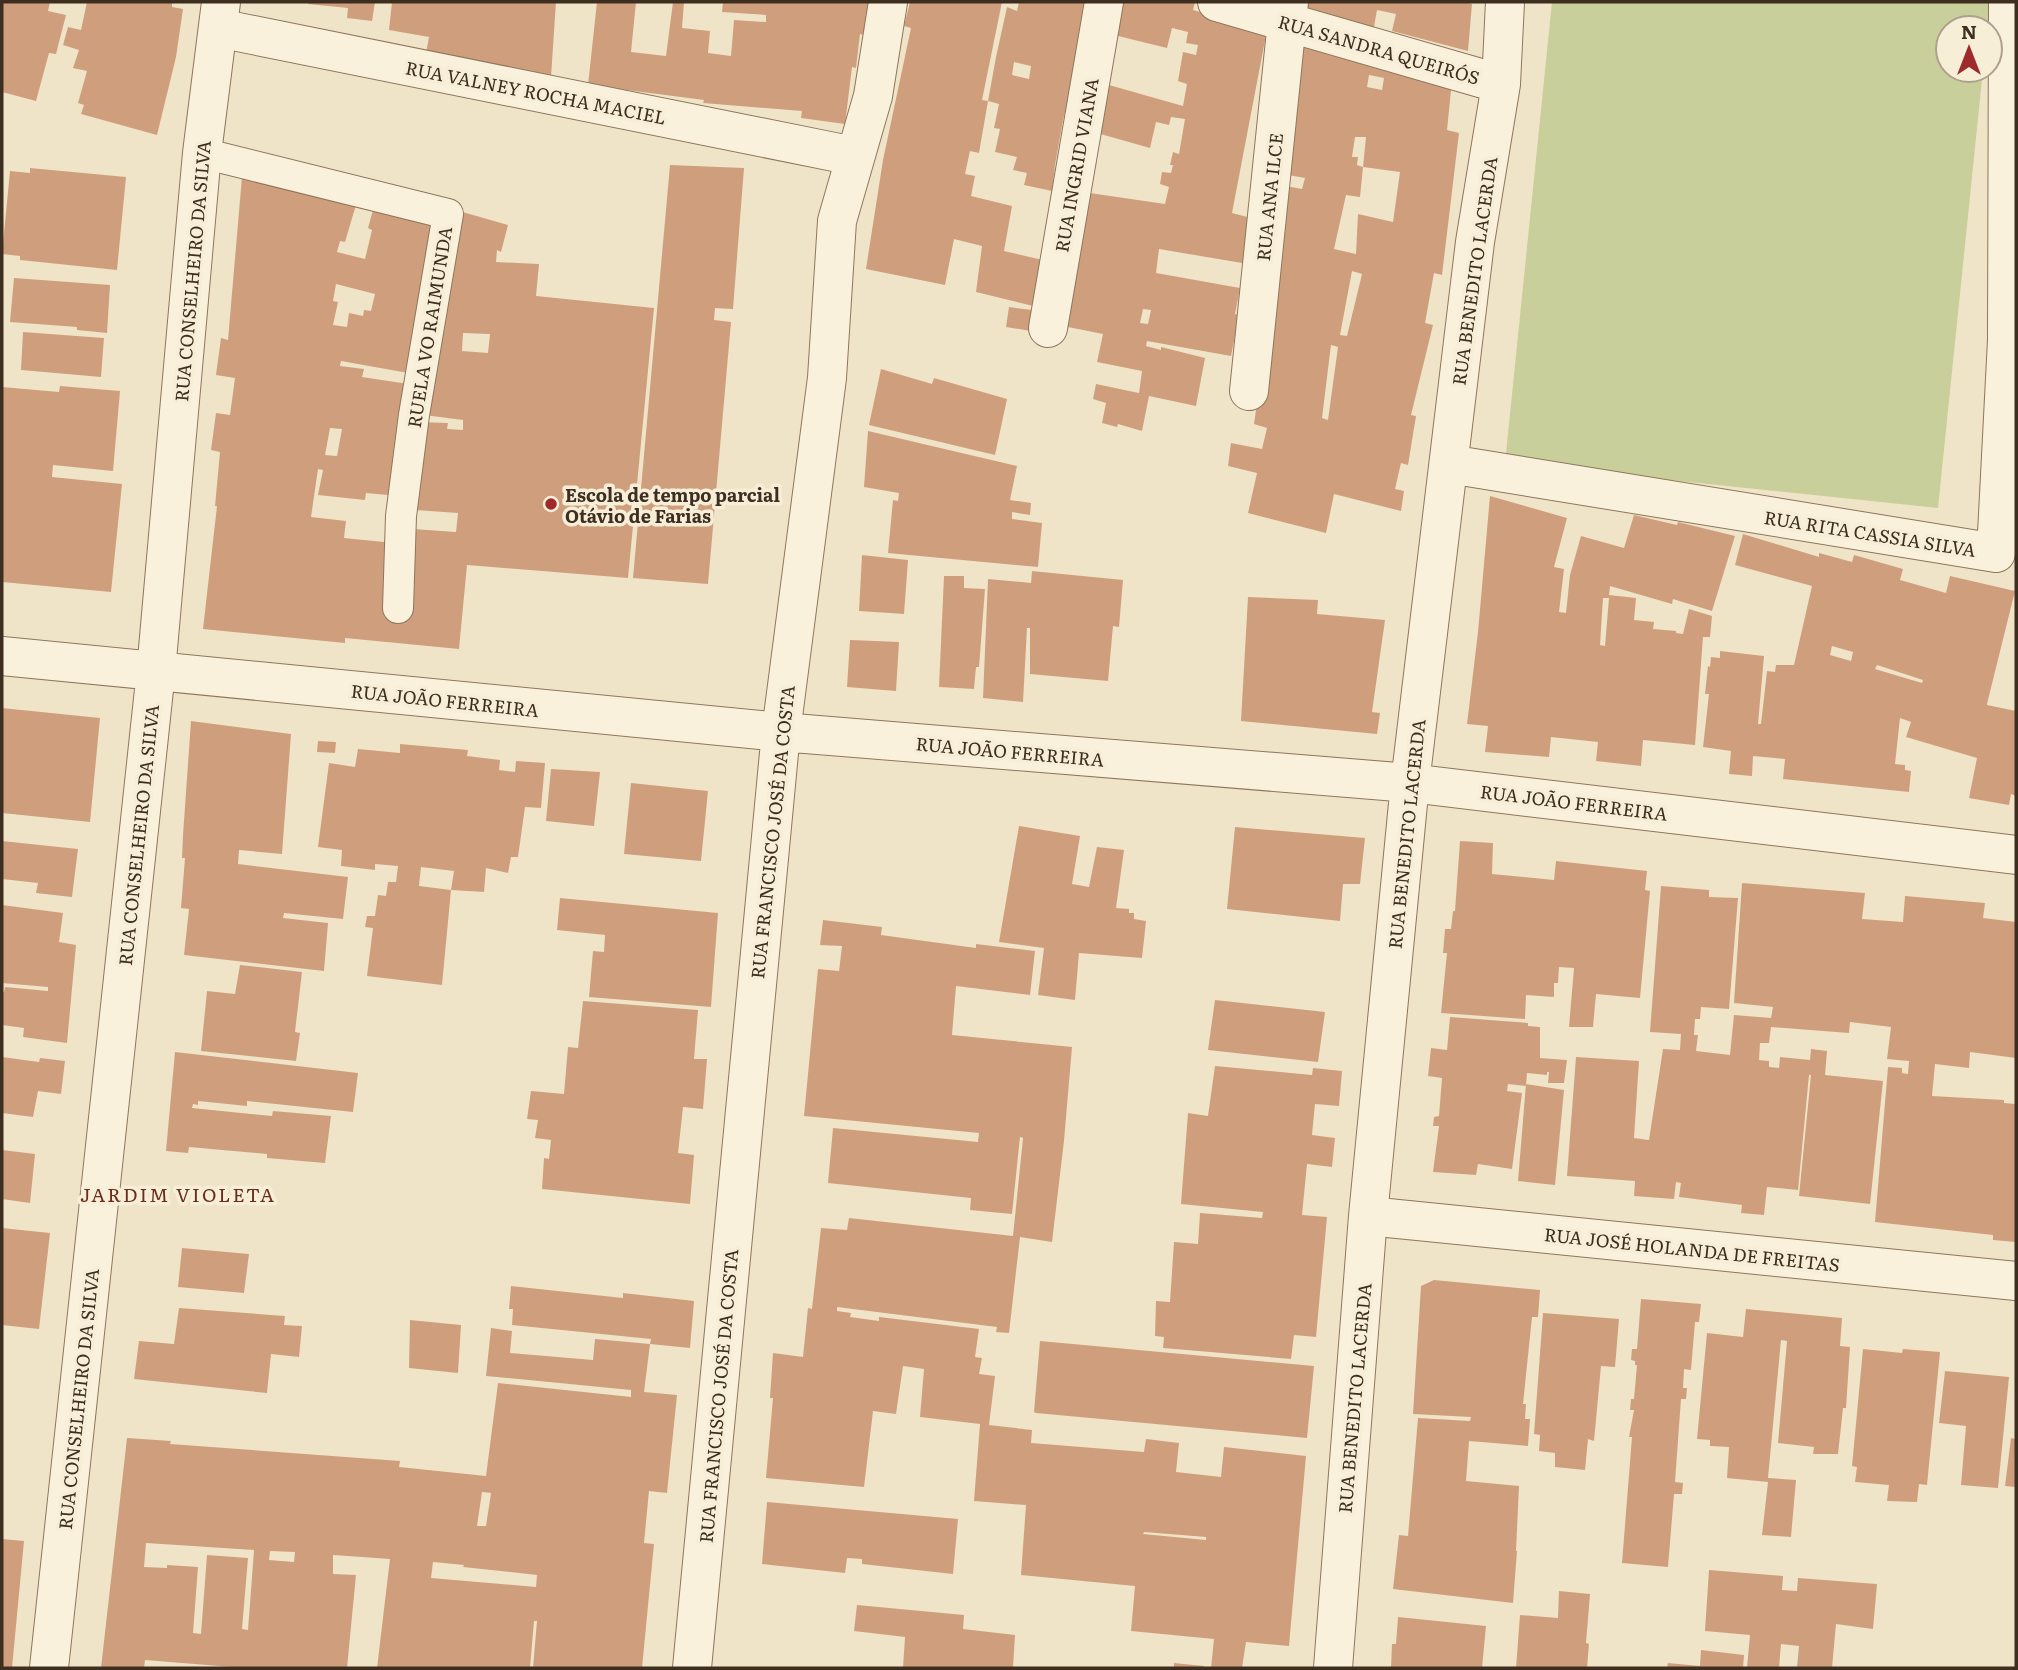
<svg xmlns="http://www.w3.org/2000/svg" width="2018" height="1670" font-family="Literata,serif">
	<rect width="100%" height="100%" fill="#f0e4c8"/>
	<!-- green -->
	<path fill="#c9cf9b" d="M1552,2H1990L1987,28H1948V70H1983L1938,508L1505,463Z"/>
	<!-- building -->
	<path fill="#cf9f7d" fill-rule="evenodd" d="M2,2H50L48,11L66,15L56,54L49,53L36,101L2,92Z
		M87,2H172V7L183,9L176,57L157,135L81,114L84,105L78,103L87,71L73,68L79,50L63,45L68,27L81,30Z
		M308,2H375L372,21L347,18L348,8L308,4Z
		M392,2H556L551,77L426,53L429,37L389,30Z
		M597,2H636L631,52L666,56L673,2H684L682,28L710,31L708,53L731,56L734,20L766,22V15L722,12L723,2H869L864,35L860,34L856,68L852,67L845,124L801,118L802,111L703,103L704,100L588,85Z
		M910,2H1002L982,100L988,101L996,57L1007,7L1017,11L1019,2H1093L1063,120L1055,165L1052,191L1024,185L1027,173L1013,170L1017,157L995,152L1000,129L994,128L999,104L988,101L979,153L970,151L965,174L975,176L971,196L1012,206L1004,251L1047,261L1041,308L976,292L982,246L954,239L945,285L866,269L883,160L911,28L904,26ZM1014,62L1031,66L1029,79L1012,75Z
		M1120,2H1195L1193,10L1267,30L1232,213L1255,219L1248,264L1159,249L1156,273L1240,288L1235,314L1239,315L1231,356L1147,341L1146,346L1161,350V347L1205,358L1196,406L1149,396L1142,431L1118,424L1117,427L1102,423L1106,403L1093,399L1096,384L1139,393L1142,371L1097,362L1103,334L1063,326L1083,192L1165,204L1169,187L1160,184L1162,172L1171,173L1173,165H1170L1173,152L1179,154L1185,119L1171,117L1169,125L1156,122L1150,148L1097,133L1109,85L1183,106L1187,84L1178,81L1183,52L1196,55L1198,45L1186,43L1188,32L1172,28L1167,48L1114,35ZM1143,309L1151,310L1148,324L1140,323Z
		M1294,2H1465L1472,4L1468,51L1392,31L1396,14L1377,10L1374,27L1293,6Z
		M1298,41L1452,81L1447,130L1459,133L1442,275L1434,273L1425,323L1433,325L1411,415L1416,416L1408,465L1401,463L1395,489L1404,491L1401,511L1334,494L1326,533L1248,513L1257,473L1228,466L1231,443L1262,449L1267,428L1254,424L1264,354L1275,184L1302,189L1305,178L1277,173ZM1369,75L1384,78L1382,90L1367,87ZM1355,137H1366L1363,167L1400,172L1393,222L1358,214L1356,254L1334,249L1346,195L1360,197L1363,167L1357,165L1358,157H1352ZM1352,271L1362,274L1347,336L1340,335ZM1331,345L1338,347L1328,420L1322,418Z
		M243,165L358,198L345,242L340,241L337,252L365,259L372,230L368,228L375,203L446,220L414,374L341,361L340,366L364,369L362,377L415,385L398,496L366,493L365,500L318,495L323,470L318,469L311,517L346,521L344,538L394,543L413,529L456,532L458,513L415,510L416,422L448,423L447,429L463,430V420L424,415L452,209L508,225L501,252L497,250L496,262L539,264L536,296L654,308L628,578L467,565L459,649L345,638V643L203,629L217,506H215L220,452L211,450L216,413L230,415L235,378L216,375L221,338L228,340ZM336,284L375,294L371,311L364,310L363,316L349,313L347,327L333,325L338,302L333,301ZM463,333L490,334L488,353L462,351ZM330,428L342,429L337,456L325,455Z
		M670,165L744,168L733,309L715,308L714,320L731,322L708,584L633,578Z
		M30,168L126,177L117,270L20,260V256L2,254L10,171L30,173Z
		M14,278L110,285L107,333L77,330V327L10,322Z
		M1009,307L1040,311L1037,332L1006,327Z
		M23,332L104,338L101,377L21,370Z
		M881,369L932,384L934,378L1007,399L995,455L869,425Z
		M60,386L120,391L113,471L53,465L52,477L122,484L111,592L2,582V387L59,392Z
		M868,431L1017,466L1010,500L1031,503L1030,515L1012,512V519L1042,523L1038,567L888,553L893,500L898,501L899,493L864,487Z
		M1490,496L1567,518L1554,567L1564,569L1559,612L1566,613L1570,575L1581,536L1624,548L1634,515L1677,525L1678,522L1735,536L1712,611L1673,599L1672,604L1610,586L1609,595L1636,598L1634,620L1654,622L1653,629L1676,631V633L1683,634L1689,609L1712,616L1710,637H1703L1695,745L1643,740L1641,766L1596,761L1598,742L1551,737L1549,757L1485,752L1488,726L1467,724L1478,632ZM1603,598H1609L1605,646L1600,645Z
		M1743,534L1819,557V553L1852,562L1854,555L1903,569L1900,580L1946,593L1950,576L2015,591L1987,704V705L2016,711V796L2011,794L2009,805L1969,798L1977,758L1906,737L1911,722L1900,718L1895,764L1905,765V770L1911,771L1909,792L1783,779L1785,759L1753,756L1752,776L1729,774L1731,751L1703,747L1709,694H1705L1708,666L1710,667L1711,657L1720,658V651L1764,656L1758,724H1761L1767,671L1775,672L1776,665H1794L1812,586L1735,565ZM1832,646L1853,652L1851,661L1830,655ZM1877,665L1923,680L1922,683L1875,669Z
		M862,555L908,560L904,614L859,611Z
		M1032,571L1123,580L1119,627L1113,626L1108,681L1030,674V628H1027L1023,702L983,698L988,579L1031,583Z
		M944,576H964V588L985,589L979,667H976L974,689L939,687Z
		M1248,597L1318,600L1317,614L1385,620L1372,712L1380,713L1377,734L1241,721Z
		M850,640L899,642L896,691L847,687Z
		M2,708L100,718L90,822L2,813Z
		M191,721L291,734L282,854L239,850L238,864L348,877L343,919L284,913L283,918L328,923L324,971L184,955L189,909L181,908L185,858H182L183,835Z
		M318,741L336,742L335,753L317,752Z
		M400,744L468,750L467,756L500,760L499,770L515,772L516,761L545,763L541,808L525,807L518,857H511L508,873L486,868L484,892L451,890L454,871L421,867L419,886L451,890L442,985L367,976L373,928L365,927L367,916H375L378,895L386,896L388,882H396L398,866L375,864V870L341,866L342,850L318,847L329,763L355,767L358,749L400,753Z
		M551,769L600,772L594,826L546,821Z
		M631,783L708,791L701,861L624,854Z
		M1019,826L1080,836L1072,884L1089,887L1097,847L1124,850L1116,908L1129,909V913H1134V919L1146,921L1142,958L1079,953L1075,1000L1038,995L1044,948L999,942Z
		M1235,827L1365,838L1360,884H1343L1340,921L1227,909Z
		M2,841L78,849L72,897L36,893L38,883L2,879Z
		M1460,841L1493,843L1492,874L1554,880L1556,861L1647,871L1645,890L1650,891L1640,998L1596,994L1593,1027H1569L1574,968L1559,967L1558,983H1554V997L1526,995L1525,1019L1441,1013L1447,953H1443L1445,929H1451L1453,911H1455Z
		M1742,883L1865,893L1862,919L1903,922L1905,896L1985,903L1983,918L2016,922V1058L1970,1052L1969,1068L1935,1064L1932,1096L2004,1100V1103L2016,1104V1242L1993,1240V1235L1875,1222L1888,1067L1902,1068V1073L1908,1074L1909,1061L1887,1059L1891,1027L1850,1022L1849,1033L1771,1027L1769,1043H1760L1759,1060L1769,1061V1067L1779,1068L1780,1057L1810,1060L1811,1049L1827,1051L1825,1075L1883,1081L1870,1204L1799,1196L1811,1075H1809L1798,1190L1767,1187L1764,1215L1741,1213L1742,1205L1679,1197L1681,1183L1676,1182L1674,1199L1634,1196L1635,1181L1567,1176L1576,1057L1639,1061L1634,1138L1649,1140L1663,1049L1680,1050L1681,1034L1650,1032L1661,886L1709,890V897L1738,898L1729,1009L1701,1007L1700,1019H1695L1694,1035H1698L1696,1051L1730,1055L1734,1015L1771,1018L1773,1007L1734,1003Z
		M560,898L718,913L711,1007L589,997L593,951L604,952L605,935L557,930Z
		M2,905L63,913L59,942L76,945L67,1043L23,1037L24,1028L2,1025V992H4L5,987L48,991V987L2,983Z
		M823,920L882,927L881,935L976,948V944L1035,951L1030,995L956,986L952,1035L1072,1047L1064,1141L1052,1242L1020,1237L1009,1333L996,1332L997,1327L837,1307V1311L851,1313L850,1317L879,1321V1317L979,1329L975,1357L982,1358L979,1374L995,1376L989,1425L1032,1430L1031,1443L1144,1452L1146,1439L1179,1443L1176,1472L1221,1477L1224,1447L1306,1456L1289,1646L1246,1642L1242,1668H1211L1214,1639L1131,1631L1135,1586L1021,1575L1026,1505L974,1501L980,1424L920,1417L924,1369L903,1366L896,1414L873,1411L864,1487L766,1478L773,1398H770L773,1353L803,1357L808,1308L812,1309L821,1228L847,1230L849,1218L1013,1236L1023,1138L1020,1137L1012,1214L970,1210L971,1198L828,1183L833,1128L978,1142L979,1133L804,1116L818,969L839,971L842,946L820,945ZM1144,1532L1206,1537V1540L1143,1534Z
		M240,965L302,972L295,1032L300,1033L296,1061L201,1051L207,991L235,994Z
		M1215,1000L1325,1012L1318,1062L1208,1050Z
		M583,1001L698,1010L694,1059H707L703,1109L683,1107L678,1153L694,1155L690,1204L542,1189L544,1158L549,1159L551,1140L535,1138L538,1120L527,1119L531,1091L564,1094L568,1047L578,1048Z
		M1450,1017L1528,1023V1026L1540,1027V1058L1567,1060L1564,1083H1548L1549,1072H1547V1075L1527,1073L1526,1086L1508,1084L1507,1091L1522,1093L1512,1169L1478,1164L1476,1175L1433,1172L1439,1126H1433L1434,1117L1439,1116L1442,1078L1428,1076L1431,1048L1447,1050Z
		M175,1052L358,1073L353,1112L247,1101V1106L198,1101V1105L193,1104L192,1108L272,1116L273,1111L331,1116L325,1163L267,1158V1154L189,1147L188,1153L166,1151Z
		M2,1057L39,1062L40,1058L65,1061L61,1094L38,1091L33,1117L2,1113Z
		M1215,1066L1312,1075L1313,1068L1342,1071L1339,1106L1315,1104L1312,1135L1335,1138L1332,1167L1307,1164L1302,1215L1327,1217L1316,1337L1294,1335L1291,1359L1163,1348L1164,1337L1155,1336L1156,1301L1170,1302L1174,1242L1198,1244L1200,1213L1262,1218L1263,1212L1181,1204L1188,1113L1208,1116Z
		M1526,1084L1564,1090L1555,1185L1518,1181Z
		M2,1150L35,1154L30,1203L2,1199Z
		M2,1228L50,1233L39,1329L2,1325Z
		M182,1248L249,1254L244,1293L178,1287Z
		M1434,1280L1540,1290L1538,1317H1532L1523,1404H1526L1525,1419H1530L1528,1446L1469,1441L1466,1481L1519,1486L1516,1551H1517L1513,1603L1393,1589L1399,1535L1408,1536L1418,1418L1470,1421L1471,1417L1413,1414L1421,1286Z
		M511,1286L623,1298V1293L694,1301L690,1348L650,1344L644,1392L677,1395L667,1493L649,1491L644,1543L654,1544L642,1668H533L537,1621H534L530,1668H377L390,1559L333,1555V1574L356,1575L347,1668H244L145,1660L144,1668H101L127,1438L171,1441L170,1444L400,1461L399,1467L486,1476L498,1383L631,1397V1390L486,1376L491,1328L512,1331L510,1353L593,1360L595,1339L650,1344L651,1339L512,1325L513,1309H509ZM482,1492L491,1493L486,1526H477ZM146,1543L254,1550L248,1630L242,1629L248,1558L207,1555L201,1634L193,1633L198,1567L167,1565V1568L144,1567ZM270,1551L295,1552L294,1562L269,1560ZM433,1562L464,1565L463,1567L537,1575L536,1587L431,1578Z
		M1641,1299L1701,1304L1699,1322H1695L1691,1370L1684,1369L1683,1388H1687L1686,1399H1681L1675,1482L1683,1483L1682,1494H1674L1668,1567L1622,1563L1632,1437H1629L1634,1410H1630L1631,1399H1634L1637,1365H1635V1361L1631,1360L1632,1349H1637Z
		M179,1308L285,1316L284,1325L302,1326L299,1357L271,1354L267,1393L134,1379L139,1341L174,1344Z
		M1746,1309L1842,1318L1840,1346L1850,1347L1846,1408H1843L1838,1454H1813L1814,1447L1778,1443L1787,1341L1781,1340L1768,1478L1796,1480L1791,1537L1762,1535L1768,1482L1727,1478L1729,1447L1710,1446V1440L1697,1439L1707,1333L1743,1337Z
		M1543,1313L1619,1319L1615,1367L1601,1366L1594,1441L1588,1439L1585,1470L1555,1467V1453L1539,1451L1540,1435L1534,1434Z
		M410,1320L461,1325L458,1373L409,1368Z
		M1040,1341L1314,1366L1307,1438L1036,1413L1034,1412Z
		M1863,1349L1902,1353L1903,1349L1940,1352L1927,1485L1919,1484L1917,1502L1887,1501L1889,1485L1855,1482L1857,1467L1852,1466Z
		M1945,1371L2009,1377L1998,1488L1961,1485L1966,1426L1939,1423Z
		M2011,1438L2016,1439V1487L2005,1486Z
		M767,1502L958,1519L953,1574L862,1564V1559L847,1558L845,1573L762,1564Z
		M2,1539L24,1541L12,1668H2Z
		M1709,1570L1783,1576L1782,1590L1797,1591L1798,1578L1877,1584L1873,1629L1836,1624L1832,1668H1797L1799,1646L1781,1644L1779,1668H1747L1750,1635L1705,1631Z
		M1559,1591L1590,1594L1586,1643L1589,1644L1587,1668H1516L1520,1615L1558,1618Z
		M857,1605L964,1615L963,1629L1015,1635L1013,1668H903L905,1637L854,1631Z
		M1398,1617L1486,1626L1482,1668H1391L1392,1644H1396Z
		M1701,1650L1744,1655L1743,1668H1667L1668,1663L1700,1666Z
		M1174,1663L1204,1666V1668H1174Z"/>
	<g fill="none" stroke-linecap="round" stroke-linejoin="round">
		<defs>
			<path id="lane" d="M202,153L448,214L414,415L401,516L398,608"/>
			<path id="street" d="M1217,2L1501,84
				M218,28L854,156
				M1048,328L1104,2
				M1249,391L1289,2
				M1449,464L1996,553L2007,340L2008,2
				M2,656L781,732L1410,783L2016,855
				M1368,1216L2016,1281
				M49,1668L156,671L202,153L221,2
				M692,1668L781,732L827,378L837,221L873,96L888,2
				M1333,1668L1368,1216L1410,783L1475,242L1501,84L1505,2"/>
		</defs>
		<!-- lane casing -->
		<use href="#lane" stroke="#8d765c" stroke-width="32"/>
		<!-- street casing -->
		<use href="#street" stroke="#8d765c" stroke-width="40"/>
		<!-- lane -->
		<use href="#lane" stroke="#faf1dc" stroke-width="30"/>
		<!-- street -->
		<use href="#street" stroke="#faf1dc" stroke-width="38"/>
	</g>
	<!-- markers -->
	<circle fill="#9e2a2b" stroke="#f7eed8" stroke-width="2.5" cx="551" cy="504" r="7"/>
	<g text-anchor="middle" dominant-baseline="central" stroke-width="7" stroke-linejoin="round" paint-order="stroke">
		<!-- street labels -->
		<g font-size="18" fill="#3d2e20" stroke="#f7eed8">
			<text transform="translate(1379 49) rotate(16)">RUA SANDRA QUEIRÓS</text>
			<text transform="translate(536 92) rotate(11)">RUA VALNEY ROCHA MACIEL</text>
			<text transform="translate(1076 165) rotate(-80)">RUA INGRID VIANA</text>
			<text transform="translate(1269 197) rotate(-84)">RUA ANA ILCE</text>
			<text transform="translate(192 271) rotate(-85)">RUA CONSELHEIRO DA SILVA</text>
			<text transform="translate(1474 271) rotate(-82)">RUA BENEDITO LACERDA</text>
			<text transform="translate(429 327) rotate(-81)">RUELA VO RAIMUNDA</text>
			<text transform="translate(1870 533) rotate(9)">RUA RITA CASSIA SILVA</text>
			<text transform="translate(445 700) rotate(6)">RUA JOÃO FERREIRA</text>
			<text transform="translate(1010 751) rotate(5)">RUA JOÃO FERREIRA</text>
			<text transform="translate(1574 802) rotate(7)">RUA JOÃO FERREIRA</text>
			<text transform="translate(772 832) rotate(-84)">RUA FRANCISCO JOSÉ DA COSTA</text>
			<text transform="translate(1406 834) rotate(-84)">RUA BENEDITO LACERDA</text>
			<text transform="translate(138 835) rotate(-84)">RUA CONSELHEIRO DA SILVA</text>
			<text transform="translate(1692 1249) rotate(6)">RUA JOSÉ HOLANDA DE FREITAS</text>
			<text transform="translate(718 1396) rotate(-85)">RUA FRANCISCO JOSÉ DA COSTA</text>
			<text transform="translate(1354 1398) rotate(-85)">RUA BENEDITO LACERDA</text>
			<text transform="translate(78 1399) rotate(-84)">RUA CONSELHEIRO DA SILVA</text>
		</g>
		<!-- poi labels -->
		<g font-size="18" font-weight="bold" fill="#3d2e20" stroke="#f7eed8" text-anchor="start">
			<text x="565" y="494">Escola de tempo parcial<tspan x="565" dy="21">Otávio de Farias</tspan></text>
		</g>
		<!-- neighbourhood labels -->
		<g font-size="19" letter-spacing="2" fill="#6b2e1e" stroke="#f7eed8">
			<text x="178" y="1194">JARDIM VIOLETA</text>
		</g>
	</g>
	<!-- border -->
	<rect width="2018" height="1670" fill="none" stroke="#3d2e20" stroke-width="7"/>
	<!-- north arrow -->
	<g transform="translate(1969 49)"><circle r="33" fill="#f7eed8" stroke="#ada18e" stroke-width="2"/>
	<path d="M0-5L12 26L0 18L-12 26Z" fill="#9e2a2b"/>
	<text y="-10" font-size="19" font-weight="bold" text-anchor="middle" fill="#3d2e20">N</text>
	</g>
</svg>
